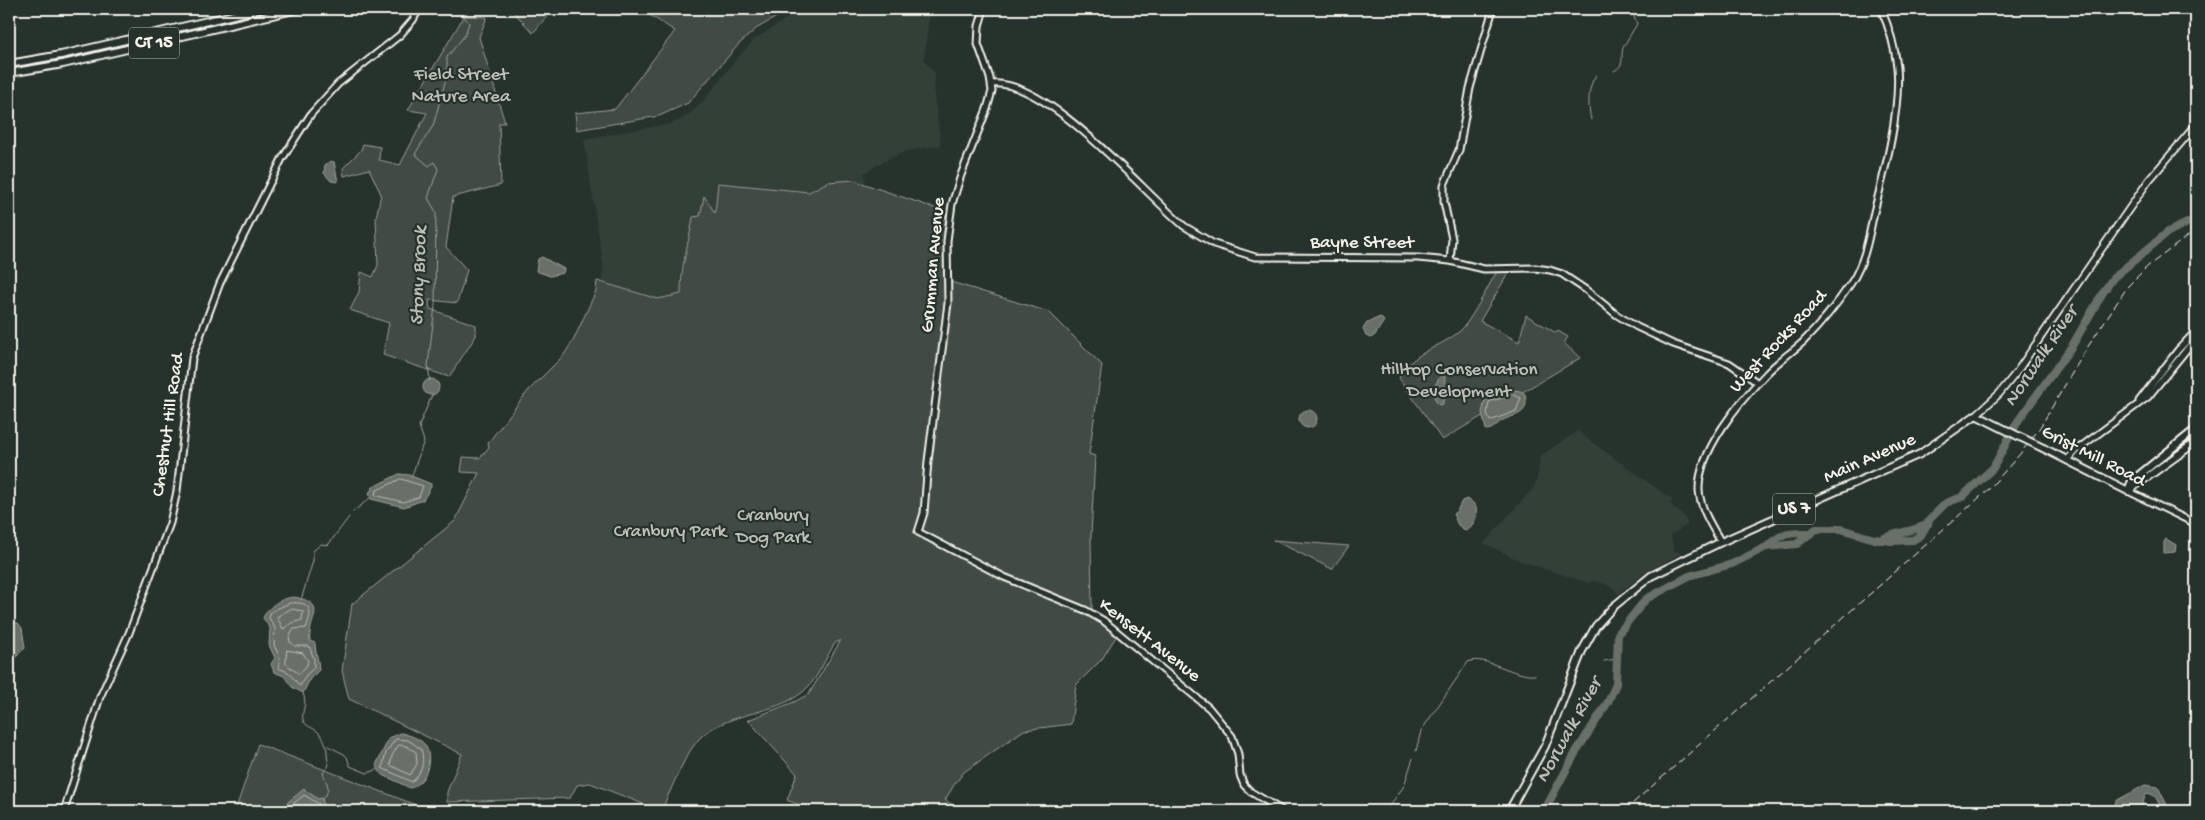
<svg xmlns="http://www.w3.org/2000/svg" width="2205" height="820" font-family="'Gochi Hand',sans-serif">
	<rect width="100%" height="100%" fill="#26332d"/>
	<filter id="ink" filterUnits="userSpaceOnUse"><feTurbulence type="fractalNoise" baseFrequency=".02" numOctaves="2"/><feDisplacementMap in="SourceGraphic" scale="10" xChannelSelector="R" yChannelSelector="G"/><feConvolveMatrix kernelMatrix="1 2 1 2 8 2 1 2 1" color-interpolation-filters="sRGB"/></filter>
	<g filter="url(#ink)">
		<!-- built -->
		<path fill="#333f39" d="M808,9H918L930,11L924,60L935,74L934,96L941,145L907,151L884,161L864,173L866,184L853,180L829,182L809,192L718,183L714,214L692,217L689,244L680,275L681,294L658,299L602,282L603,264L584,139L669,124L680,120L693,111L705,99L734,62L754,40L784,20Z
			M1579,430L1582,435L1673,500L1670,504L1685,517L1688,525L1670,535L1675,552L1677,551L1681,554L1646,572L1618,594L1614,589L1603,583L1594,581L1589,583L1520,561L1484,543L1534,487L1538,474L1540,456Z"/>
		<!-- green -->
		<path fill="#414b45" stroke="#9a9e96" d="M511,9H553L533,33Z
			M640,9H790L756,29L739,44L688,103L659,116L577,130L575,113L615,109L675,31Z
			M464,16L487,17L479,37L505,123H499L501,185L453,197L446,247L467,270L457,303L429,300L430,309L476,325V336L449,377L383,355L389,323L350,310L359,292L361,272L373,277L378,265L376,218L381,194L369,169L344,176L343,168L361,150L363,144L380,147L379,160L400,165L427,113L408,110Z
			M853,180L946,212L944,233L946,297L927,458L929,477L951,282L1049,312L1102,365L1089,454L1095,456L1091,536L1092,610L1025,584L1001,578L1087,613L1117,635L1102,659L1076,685L1071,724L1024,730L964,772L954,785L945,800L962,811H814L787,800L797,774L748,720L794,702L809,694L841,640L835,643C826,657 819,676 807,688C782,714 731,711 703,735C685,751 672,789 661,811L590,783L577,785L570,798L447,802V792L462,754L349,699L342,671L352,604L455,521L479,473L461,472L463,457L480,458L489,447L488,443L528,391L563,356L573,341L596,291L597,281L658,299L681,294C680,268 689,243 693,217L700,216L704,196L715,213L718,183L809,192L828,182Z
			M1497,271L1509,272L1480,321L1519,342L1526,315L1556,333L1558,331L1568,337L1564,343L1580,358L1442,440L1399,378C1411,352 1440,348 1460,331C1470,322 1489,285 1497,271Z
			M1273,540L1349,546L1332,569Z
			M258,744L416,805L366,811H235Z"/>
		<!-- water -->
		<path fill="#676f68" stroke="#9fa39b" d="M330,161L334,162L338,182L331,181L324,173L325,165Z
			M542,257L564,269L563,273L550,276L536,271L538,259Z
			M1380,317L1384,321L1375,335L1371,338L1366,336L1363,329L1367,323Z
			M1443,375L1445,377L1443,404L1439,405C1430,398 1434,381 1443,375Z
			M423 387a8 8 0 1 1 16 0a8 8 0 1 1-16 0Z
			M1513,390L1520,391L1525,394C1530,415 1516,414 1503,420C1497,423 1494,430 1486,430L1482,413L1485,399L1492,395Z
			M1299 419a9 9 0 1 1 18 0a9 9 0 1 1-18 0Z
			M399,474L409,475L431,484V487L423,500L404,507L371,499L369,493L373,487Z
			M1467,499C1483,506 1477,523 1466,531L1458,525L1453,514L1457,511L1462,501Z
			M2166,539L2176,545L2175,552L2164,553V542Z
			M294,597C331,604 307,619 310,641L315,643C315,653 319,660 319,670L310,679L303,693L292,687L284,676L274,672L271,664L275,658L269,645L270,628L263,618C268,606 281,598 294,597Z
			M9,623H18L22,628L25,648L16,657L9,654Z
			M401,733C409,735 420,738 425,745C434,759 426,784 410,788L381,774L376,765L389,738Z
			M2145,785L2158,787L2170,811H2163L2155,796L2148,793L2145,796L2141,811H2117L2119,808L2115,804L2116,801Z
			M304,789L318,799L322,798L325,811H277Z"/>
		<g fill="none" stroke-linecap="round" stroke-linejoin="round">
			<!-- shore -->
			<path stroke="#bcbdb5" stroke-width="1" d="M1513,395L1521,398L1516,411L1490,421L1487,413L1489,402Z
				M401,479L423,486L419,497L403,502L375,495L376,491Z
				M290,603C312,601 313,611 306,628L294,629L289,637L290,642L295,646H309L314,659V668L306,675L300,686L288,672L278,668L280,658L274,645L275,628L269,618L271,612Z
				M291,609L303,611L302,620L292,623L283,629L277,617Z
				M287,650L303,653L308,661L307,665L299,674L286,664Z
				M396,739L408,740L421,749C425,763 422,772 412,782L382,768L386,753Z
				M399,745L406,746L416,752L417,764L410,775L390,765L392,756Z
				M284,811L304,795L319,804L320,811"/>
			<!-- stream -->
			<path stroke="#9fa39b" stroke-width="1" d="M1614,71C1627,65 1619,55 1624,46C1628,39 1632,32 1637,24L1634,17L1638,9
				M1591,120C1588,105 1587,88 1596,75
				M430,381L428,365L435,306L436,212L428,198L438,169L434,162L429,166L415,154L433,126L447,75V57L465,35L469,23L458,9
				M411,478L424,441L419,426L432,395
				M353,512L370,498
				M301,600L313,561V551L321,544L328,545L349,517
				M1604,661L1617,659
				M303,693C308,706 301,710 303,720C305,726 314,728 318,732C330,744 325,752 329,765L323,773C327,784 332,790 322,799
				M328,746L344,754L347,757L350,766L367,773L377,770
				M1416,751L1421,731L1468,662C1484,654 1516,678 1535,675
				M1386,811L1404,786L1413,758"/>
			<!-- river -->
			<path stroke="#676f68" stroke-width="8" d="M1880,540C1895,532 1912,532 1928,524
				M1768,546C1782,531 1794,533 1812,533
				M1544,811L1576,752L1608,702L1616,684L1618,634L1646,599L1689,576L1732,564L1766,547L1797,544L1816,529H1841L1874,539L1892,541L1913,540L1921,535L1930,519L1946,503L1962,497L1993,468L2018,421L2072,346L2102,294L2113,278L2168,232L2196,219"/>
			<defs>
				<path id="secondary" d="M984,9L979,26L978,44L990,78L992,91L987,109L961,175L952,204L947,241L948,303L928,461L924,513L918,532L1004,577L1085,610L1104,621L1209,708L1232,736L1238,754L1240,775L1244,785L1251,792L1283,811
					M992,84C1048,79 1141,190 1184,226L1214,244L1255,257L1418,258L1450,261L1484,269L1535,268L1550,270L1562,274L1586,290L1617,315L1637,327L1673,344L1729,363L1758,383
					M1450,261L1452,239L1444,202V185L1459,150L1470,88L1493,9
					M2139,401L2178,350L2196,331
					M2067,460L2075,451L2148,397L2196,338
					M2128,491L2196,524
					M1721,542C1712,527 1700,508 1699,490C1698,451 1740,401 1766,374C1777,362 1791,353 1803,342C1820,325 1837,304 1851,283C1865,262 1869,236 1874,212C1885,171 1901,109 1897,67C1895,47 1889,27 1881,9
					M64,811L100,697L129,633L170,523L177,491L192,358L220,283L282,159L311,114L338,84L400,35L413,20L419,9"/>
				<path id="primary" d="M1976,415L1999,394L2016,373L2149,180L2196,125"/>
				<path id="highway" d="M9,64L61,55L259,9
					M9,73L63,64L298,9
					M2043,448L2128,491
					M2128,491L2131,483L2138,476L2196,429
					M2128,491L2196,442
					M1509,811L1545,746L1582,651L1596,626L1613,607L1651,576L1721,542L1920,454L1976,415L2018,436"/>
			</defs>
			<!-- secondary casing -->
			<use href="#secondary" stroke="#f4f1e8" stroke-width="9"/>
			<!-- primary casing -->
			<use href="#primary" stroke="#f4f1e8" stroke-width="9"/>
			<!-- highway casing -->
			<use href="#highway" stroke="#f4f1e8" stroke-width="10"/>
			<!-- secondary -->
			<use href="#secondary" stroke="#26332d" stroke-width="5"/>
			<!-- primary -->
			<use href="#primary" stroke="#26332d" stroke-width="5.5"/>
			<!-- highway -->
			<use href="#highway" stroke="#26332d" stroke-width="6"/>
			<!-- rail -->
			<path stroke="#f4f1e8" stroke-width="1" stroke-dasharray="8 4" stroke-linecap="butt" d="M1624,811L1989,489L2020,454L2039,429L2087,348L2128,286L2148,266L2196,230"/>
			<defs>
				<path id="highway-bridge" d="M2018,436L2043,448"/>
			</defs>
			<!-- highway-bridge casing -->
			<use href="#highway-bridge" stroke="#f4f1e8" stroke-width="10" stroke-linecap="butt"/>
			<!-- highway-bridge -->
			<use href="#highway-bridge" stroke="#26332d" stroke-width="6"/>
		</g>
	</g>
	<g text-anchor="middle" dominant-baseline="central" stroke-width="4.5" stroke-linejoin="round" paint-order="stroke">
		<!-- shield labels -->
		<g fill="#26332d" stroke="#b6b8b0" stroke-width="1">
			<rect x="129" y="27.5" width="50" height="31" rx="4"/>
			<rect x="1773" y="493.5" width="42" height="31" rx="4"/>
		</g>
		<g font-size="18" font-weight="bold" fill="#f4f1e8">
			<text x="154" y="43">CT 15</text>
			<text x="1794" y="509">US 7</text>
		</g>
		<!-- park labels -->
		<g font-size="19" fill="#bebfb7" stroke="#26332d">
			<text x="461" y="75">Field Street<tspan x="461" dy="22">Nature Area</tspan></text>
			<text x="1459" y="370">Hilltop Conservation<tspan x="1459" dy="22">Development</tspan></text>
			<text x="773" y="516">Cranbury<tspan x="773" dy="22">Dog Park</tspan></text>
			<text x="670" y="532">Cranbury Park</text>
		</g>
		<!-- street labels -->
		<g font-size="19" fill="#f4f1e8" stroke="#26332d">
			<text x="1362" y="243">Bayne Street</text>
			<text transform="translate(934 265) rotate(-85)">Grumman Avenue</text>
			<text transform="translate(1779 342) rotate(-47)">West Rocks Road</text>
			<text transform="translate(169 425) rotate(-82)">Chestnut Hill Road</text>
			<text transform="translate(2093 457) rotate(27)">Grist Mill Road</text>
			<text transform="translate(1870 459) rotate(-24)">Main Avenue</text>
			<text transform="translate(1149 641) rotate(38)">Kensett Avenue</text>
		</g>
		<!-- water labels -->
		<g font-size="20" font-style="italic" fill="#bcbdb5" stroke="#26332d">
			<text transform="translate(420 276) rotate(-88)">Stony Brook</text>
			<text transform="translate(2042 357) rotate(-56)">Norwalk River</text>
			<text transform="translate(1570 731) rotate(-61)">Norwalk River</text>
		</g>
	</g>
	<!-- margin -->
	<rect width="2205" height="820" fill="none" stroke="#26332d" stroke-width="30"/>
	<rect x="15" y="15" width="2175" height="790" fill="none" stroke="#f4f1e8" stroke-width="2" filter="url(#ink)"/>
</svg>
